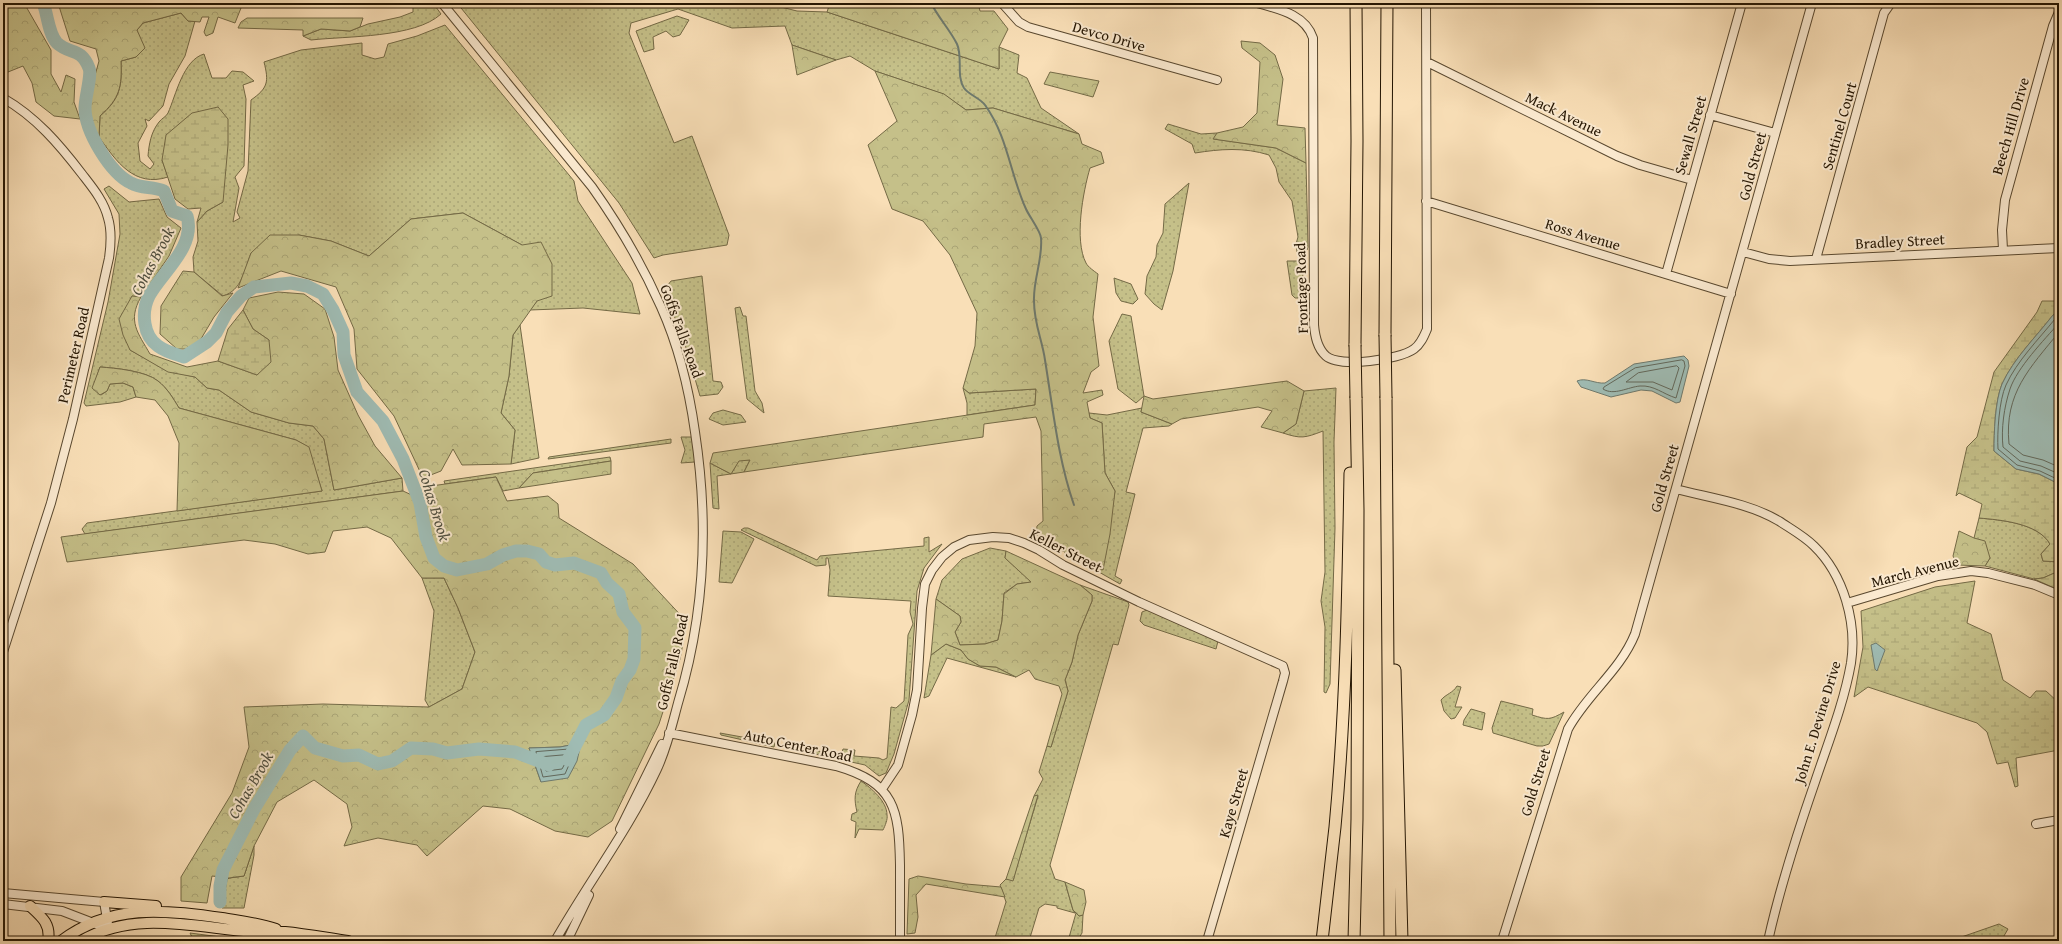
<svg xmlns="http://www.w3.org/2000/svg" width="2062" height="944" font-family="'Gentium Book Plus',serif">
	<defs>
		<pattern id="grass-dots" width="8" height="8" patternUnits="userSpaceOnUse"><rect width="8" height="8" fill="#c5c089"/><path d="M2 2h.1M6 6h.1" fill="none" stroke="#a9a475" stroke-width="1.8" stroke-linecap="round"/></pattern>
		<pattern id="forest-crowns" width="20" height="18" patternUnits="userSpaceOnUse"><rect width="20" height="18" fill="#c5c089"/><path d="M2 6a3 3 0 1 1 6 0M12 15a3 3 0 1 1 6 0" fill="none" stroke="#a9a475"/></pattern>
		<pattern id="wetland-marsh" width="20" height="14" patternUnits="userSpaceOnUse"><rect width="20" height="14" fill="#c5c089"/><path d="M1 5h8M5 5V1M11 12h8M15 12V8" fill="none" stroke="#a9a475"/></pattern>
	</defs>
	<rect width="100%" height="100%" fill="#f9dfb7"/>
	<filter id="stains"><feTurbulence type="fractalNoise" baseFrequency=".005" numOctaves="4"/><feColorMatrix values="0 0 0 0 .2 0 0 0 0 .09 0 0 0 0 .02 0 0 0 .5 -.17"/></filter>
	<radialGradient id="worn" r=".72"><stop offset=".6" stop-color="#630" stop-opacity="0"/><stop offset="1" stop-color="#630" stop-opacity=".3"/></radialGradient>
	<!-- grass -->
	<path fill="url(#grass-dots)" stroke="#746a46" d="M413,3H433L441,14C415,38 347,36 311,40L303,36L321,29L350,31L368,24L400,17L413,12Z
		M457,3H765L797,11L827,12L999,69V47L1019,55L1017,73L1027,78L1041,108L1079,134L993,108L966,110L943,94L875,71L850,56L836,60L792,45L785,26L732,28L678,9L631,23L629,33L674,143L692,136L729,235L727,245L663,255L654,258L619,203Z
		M181,13L188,21H195L185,56L169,84L163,106L149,121L145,119L147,126L138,143L140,161L150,169L154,164L148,156C149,144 151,132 159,122C162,118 166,117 168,113C176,95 183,60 204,54L212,78H226L232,71L243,72L254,81L243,85L246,99L244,166L235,177L239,188L233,222L240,218L237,212L248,171L251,100C268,88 269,82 264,62L301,50L362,43V55L375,59L384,57L388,44L417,36L445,25L574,181L578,201L632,283L640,314L583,308L530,310L537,301L522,245L463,213L411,219L369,256L331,241L299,235L251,253C244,271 242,290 223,296L194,272L193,257L198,241L197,222L207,211L223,202L162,160L168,177C134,188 116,161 99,137L100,116C120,99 122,87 121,61L136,57L137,30L143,23Z
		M677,16L689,20L680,35L673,37L666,31L653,37L654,49L644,52L636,31Z
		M1168,124L1201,134L1217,133L1214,139L1276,148L1306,163L1308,247L1307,250L1297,252L1296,244L1298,237L1292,201L1279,182L1276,168L1269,155C1244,147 1220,149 1195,153L1192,144L1165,129Z
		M1189,183L1173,271L1162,310L1154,304L1145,294L1147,276L1156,257L1157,245L1163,233L1165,204Z
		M109,186L129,202L159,199L167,217L181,228L169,256L141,297L132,296L130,350L168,371L195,377L207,388L219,390L251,412L289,423L313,426L324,439L334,490L402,478L403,491L85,534L82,529L87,523L322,491L308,447L296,440L179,408C173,398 167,388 158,381C146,371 115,368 100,367L93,388L101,395L107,391L110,384L123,383L133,387L136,397L120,402L86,406L84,403L108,302L120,234L119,214L104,189Z
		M1287,261H1298L1303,268L1302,298H1295L1292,295Z
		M702,276L713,381L721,382L723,387L718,394L700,396L684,341L664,290L671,281Z
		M1114,278L1131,284L1138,299L1133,304L1121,301L1116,293Z
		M740,307L743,316H746L755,391L762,403L764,413L747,399L735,308Z
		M1122,314L1131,316L1144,396L1136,403L1118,389L1109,341Z
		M520,325L539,458L511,464L515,430L501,413L509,376L513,335Z
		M963,388L969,393L1036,389L1035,405L967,415V403Z
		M1336,388L1334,442L1335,528L1330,684L1326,693L1324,692L1325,627L1321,601L1325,572L1323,431C1305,438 1301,439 1283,433L1296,424L1304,391Z
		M1142,408L1141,412L1172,424L1169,426L1143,428L1126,492L1135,494L1115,576L1122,580L1120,584L1076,559L1102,570L1115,491L1105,473L1102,423L1090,418L1089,413L1107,415Z
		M723,410L741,415L746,422L723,425L709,419L713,413Z
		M681,437H692L695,462L681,463L685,450Z
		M671,439V443L548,459L549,457Z
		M610,457L611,461L533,473L519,488L503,491L496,477L445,484L444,481Z
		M739,460H750L744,472L717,476L719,509L713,508L710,463L731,474Z
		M1979,518C2001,520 2038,523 2050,544L2041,554L2043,561L2059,562V571L2043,578L2034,579L1985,566L1990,558L1974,538Z
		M744,528H748L817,560L820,556L924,546V538L929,537V552L942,544L924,568L917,591L909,700L894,754L886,773L879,776L865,765L806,752L800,750V748L841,755L843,749L855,750L854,756L879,758L883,760L887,758L891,707L896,708L904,701L908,635L913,624L910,612L911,601L828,596L830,570L828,558H826V565L816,566L741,530Z
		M723,531L741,532L754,539L732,583L719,582Z
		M990,548L1006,551L1005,558L1032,582L1017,584L1004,593L1002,621L998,640L985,644L960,645L955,632L961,622L960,616L936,599L942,580L962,559Z
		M422,578H444L458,608L475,652L462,689L429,707L425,700L434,611Z
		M1080,585L1128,602L1129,605L1118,645L1113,644L1050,865L1055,879L1065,882L1073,910L1075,913L1057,908V906L1045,904L1039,908L1029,941H994L1006,902L1000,885L1006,879L1013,880L1038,796H1034L1043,779L1039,772L1047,746L1051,747L1068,691L1065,680L1072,662L1078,635L1092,601V595Z
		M1147,610L1218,641L1216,649L1144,625L1140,621L1142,612Z
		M946,644L961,650L968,659L980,666L996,667L1016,677L947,658L929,696L924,698L931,655Z
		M1457,686L1461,687L1455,707H1462L1455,718L1451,719L1444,711L1441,700C1446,694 1453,693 1457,686Z
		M1501,701L1533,709L1532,715C1548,720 1550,720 1564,712L1549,744L1543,746H1537L1493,733L1492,728Z
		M1471,709L1485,713L1482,730L1463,725L1464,720Z
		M720,733L775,743L774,747L721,735Z
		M861,781C871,788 887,801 887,815C888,819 885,826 883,830L859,829L855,838L856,822L851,820L852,814L857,812C854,799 854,792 861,781Z
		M254,846V855L244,908H222L227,880L229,878L244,876Z
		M1076,913L1079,916L1083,915L1082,933L1077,941H1068Z
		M1999,924L2008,929L2001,941H1950Z
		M190,933L244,940L194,941Z"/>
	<!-- forest -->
	<path fill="url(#forest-crowns)" stroke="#746a46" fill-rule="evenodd" d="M3,3H24L51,50V74L61,92L66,75L75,79L74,102L80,119L54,116L36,102L32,83L23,66L3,74Z
		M58,3H243L235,23L218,17L213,33L206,36L204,32L209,17H202L200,22L188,21L181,13L143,23L137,30L145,48L136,57L121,61C122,87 120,98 100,116L99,137L94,129L87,104L99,61L96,49L70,41Z
		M830,3H978L980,11H994L1008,29L999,47V69L827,12Z
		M247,18H363L360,27L350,31L321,29L303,36V30L238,28L241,22Z
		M1241,41L1260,43L1275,55L1283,79L1277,125L1305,128L1306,163L1276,148L1213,139L1217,133L1243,127L1257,113L1260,62L1242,48Z
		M792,45L836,60L797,75Z
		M875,71L944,94L966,110L993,108L1079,134L1082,144L1101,152L1104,163L1090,168C1083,192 1074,240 1086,263C1088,267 1094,271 1098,274L1093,317L1099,366L1091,372L1083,393L1102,390L1103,395L1087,402L1090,418L1102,423L1105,473L1115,491L1110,534L1103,570L1076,559L1036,535L1037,526L1043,521L1041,431L1036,417L984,424L983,437L744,472L750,460L739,461L731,474L710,463L713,453L1035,405L1036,389L969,393L963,388L975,346L977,313L950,255L923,221L892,209L868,145L897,121Z
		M1050,72L1099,81L1093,97L1044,84Z
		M463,213L522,245L541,242L552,264V296L537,301L513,335L509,376L501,413L515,430L511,464L462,465L453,449L441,471L423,478L394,416L357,369L354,329L336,287L281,271L238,288L251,253L270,235H299L331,241L369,256L411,219Z
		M183,271L194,272L222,296L233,293L214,317L195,349H177L160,334L161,306Z
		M278,292L304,294L325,309L334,337L338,370L358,415L375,446L402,478L334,490L324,439L313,426L289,423L251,412L219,390L207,388L195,377L168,372L130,350L123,335L119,319L132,296L141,297C127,321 138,333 150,354L187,367L218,361L257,375L269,340L253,329L243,310L249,298Z
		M100,367C115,368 146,371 158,381C167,388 173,398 179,408L296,440L309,447L322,491L177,511L179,443L168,416L155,400L136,397L133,387L123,383L110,384L107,391L100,395L92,388Z
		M1287,381L1304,391L1296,424L1283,433L1261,427L1272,411L1258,407L1181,419L1172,424L1141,412L1144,396L1153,399Z
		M611,461V474L519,488L533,473Z
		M496,477L507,501L548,496L558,504L559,518L633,564L687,622L680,659L659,724L612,821L588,837L555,831L510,809L483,806L427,856L417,845L378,838L344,846L352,827L347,804L314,780L277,802L254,846L244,876L229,878L212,876L207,903L181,901V877L232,793L249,747L244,707L323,704L429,707L462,689L475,652L458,608L444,578H422L391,538L367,527L333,531L325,552L308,554L275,544L244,540L67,562L61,537L403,491L425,501L431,486ZM581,743L541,782L529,748L560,747Z
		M1959,531L1974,538L1985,541L1990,558L1985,566L1957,565L1953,556Z
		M1006,551L1080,585L1092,595V601L1078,635L1072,662L1065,680L1068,691L1051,747L1047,746L1062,694L1059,686L1035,679L1029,670L1016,677L996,667L980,666L968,659L961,650L946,644L931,655L936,599L960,616L961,622L955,632L960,645L985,644L998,640L1002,621L1004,594L1017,584L1031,582L1005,558Z
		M1038,795L1013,881L1006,879L1034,796Z
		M918,876L966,884L1001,887L1005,897L926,884L916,895L918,917L915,933L907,934L909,879Z
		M1065,882L1084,890L1086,902L1083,915L1079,916L1073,910Z"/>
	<!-- wetland -->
	<path fill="url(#wetland-marsh)" stroke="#746a46" d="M218,107L228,119V145L223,202L207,211L197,222L201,208L188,209L175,199L162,160L166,135L192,113Z
		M2042,301H2059V313L2053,315C2036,337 2014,358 2002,384C1995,401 1994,433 1994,451L2016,469L2039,474L2059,484V562L2043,561L2041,554L2050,544C2038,523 2001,520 1979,518L1982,504L1959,493L1956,496L1967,447L1977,437L1994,372L2037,312Z
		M243,310L253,329L269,340L271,362L257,375L218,361L228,329Z
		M2059,571V590L2034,579L2043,578Z
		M1975,581L1967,623L1991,634L2003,680L2030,698L2036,691H2046L2059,703V750L2016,758L2018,786L2015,787L2008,762L1997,764L1987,732L1977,723L1868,687L1854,697L1863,647L1861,611L1935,587Z"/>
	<!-- water -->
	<path fill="#9fbcb4" stroke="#6e796d" d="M2059,313V484L2039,474L2016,469L1994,451C1994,433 1995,401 2002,384C2014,358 2036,337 2053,315Z
		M1684,356L1688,360L1689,366L1680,402L1676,403L1652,391L1641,390L1611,397L1581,387L1577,381C1586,377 1595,384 1605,383L1634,364Z
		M1876,643L1885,650L1877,671L1875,669L1871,645Z
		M581,743L577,761L568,778L541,782L529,748L560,747Z"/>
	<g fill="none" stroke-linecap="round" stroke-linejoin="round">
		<!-- shore -->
		<path stroke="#62685b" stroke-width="1" d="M2059,318L2055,319C2038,340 2017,361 2006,385C1999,400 1997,434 1998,449L2017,465L2040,471L2059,480
			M2059,323C2044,340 2017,368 2010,389C2004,407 2001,429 2003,447L2020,461L2041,466L2059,474
			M2059,332C2030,368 2004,393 2009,444L2023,455L2043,460L2059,467
			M1682,360L1684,361L1685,366L1676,398C1663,394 1654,385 1640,386C1628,387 1614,396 1603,389L1604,387L1635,368Z
			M1677,366L1679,368L1672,390L1653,382H1626L1638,373Z
			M573,749L575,751L565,774L543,777L536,752Z
			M566,755L568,758L562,769L546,771L543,757Z"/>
		<!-- stream -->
		<path stroke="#6e796d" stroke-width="2" d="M931,3C938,17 950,30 957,44C963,57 956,76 964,88C969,95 980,98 985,105C1008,137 1010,174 1026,209C1029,216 1041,232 1041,238C1043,259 1033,280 1034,301C1034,324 1042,339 1045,360C1053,409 1058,459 1074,505"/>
		<!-- river -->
		<path stroke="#9fbcb4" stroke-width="13" d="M43,3C48,15 48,33 57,43C70,55 81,47 89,68C92,75 85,97 85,108C85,131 110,173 131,183C142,189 152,186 164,191L172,211L187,216C196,247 162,272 149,296C141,312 143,336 158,346C166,352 175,354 184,357L207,342L216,333L227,312L241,296L254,287L291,283L307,286L323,294L333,310L343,332L344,355L357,392L383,421L403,459L420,503L426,537L434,558L444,566L457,570L487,564L503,555L516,551H527L539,554L546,562L555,565L574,563L601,573L607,583L619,594L623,612L635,628L634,659L630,670L622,681L616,698L604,715L586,725L568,760
			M220,902V886L223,870L254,809L290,750L303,736L315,748L343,756L359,755L378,764L392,761L411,748L433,749L447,753L479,749L515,752L549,765"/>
		<defs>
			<path id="minor" d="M442,3L592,187C619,225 642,264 661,307C679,347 689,389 695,432C709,524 705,614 678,703C672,725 667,748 657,769C629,829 588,883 555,941
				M1002,3L1019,22L1028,27L1217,80
				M1257,3C1278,9 1305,14 1313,38L1314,325C1315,336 1317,348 1326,356C1340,368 1399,360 1414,349C1421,344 1424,336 1427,329L1426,3
				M1427,62L1617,156L1640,165L1692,180
				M3,98C36,117 59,144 82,174C92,187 104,201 108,218C112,231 111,244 109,258L73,419L51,503L3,652
				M1710,115L1775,133
				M1426,201L1731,294
				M2003,250L2002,230L2005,200L2053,26L2059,12
				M1743,252L1769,259L1790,261L2059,248
				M1816,259L1884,13L1891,3
				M1666,274L1742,3
				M1676,489C1710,498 1749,503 1779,521C1791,529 1804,536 1814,546C1844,575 1857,623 1851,663C1844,703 1828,743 1815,782C1797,834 1780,887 1768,941
				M1847,603L1938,576L1971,571L1988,573L2035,585L2059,595
				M669,733L836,766C895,783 899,809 900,865C900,890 900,916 900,941
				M882,789L898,765L912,715L917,690L922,608L925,584L932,570L942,557L954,547L969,540L993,537L1009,538L1024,543L1039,550L1063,565L1139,602L1283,666L1285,673L1283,681L1207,941
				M2036,824L2059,820
				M620,829L662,744
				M3,893L104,902L108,924
				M3,904L62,911L109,929
				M567,941L589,895
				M1502,941L1568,729C1587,694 1620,671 1635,634L1812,3"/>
			<path id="major" d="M104,902L156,906
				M30,906C42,917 51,924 48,941
				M61,941C110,904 164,909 222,918C240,921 258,923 276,929
				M81,941C135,909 197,928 254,932C264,933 275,931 285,932C306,934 327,938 348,941"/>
			<path id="highway" d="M1385,335L1387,3
				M1355,345L1357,141L1356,3
				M1386,398L1390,941
				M1395,670L1402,941
				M1322,941C1326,903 1331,865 1335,827C1346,709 1348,591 1350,473
				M1354,941L1357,819L1358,510L1356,398"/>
		</defs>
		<!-- minor casing -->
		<use href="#minor" stroke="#59482f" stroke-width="10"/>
		<!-- major casing -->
		<use href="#major" stroke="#241502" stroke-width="12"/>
		<!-- highway casing -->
		<use href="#highway" stroke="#241502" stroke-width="13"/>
		<!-- minor -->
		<use href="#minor" stroke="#fbead0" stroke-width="8"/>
		<!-- major -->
		<use href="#major" stroke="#f9dfb7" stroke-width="10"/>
		<!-- highway -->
		<use href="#highway" stroke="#f9dfb7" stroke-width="11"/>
		<defs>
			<path id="highway-bridge" d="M1385,335L1386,398
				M1355,345L1356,398"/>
		</defs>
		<!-- highway-bridge casing -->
		<use href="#highway-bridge" stroke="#241502" stroke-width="13" stroke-linecap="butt"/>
		<!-- highway-bridge -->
		<use href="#highway-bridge" stroke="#f9dfb7" stroke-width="11"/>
	</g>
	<g text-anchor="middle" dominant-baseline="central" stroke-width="4" stroke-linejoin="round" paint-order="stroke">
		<!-- street labels -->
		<g font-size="15" fill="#241502" stroke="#fbead0">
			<text transform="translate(1109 36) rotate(16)">Devco Drive</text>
			<text transform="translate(1564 114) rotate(26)">Mack Avenue</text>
			<text transform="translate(1839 126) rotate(-74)">Sentinel Court</text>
			<text transform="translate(2010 126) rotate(-74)">Beech Hill Drive</text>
			<text transform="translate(1690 135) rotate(-74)">Sewall Street</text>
			<text transform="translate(1752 166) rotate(-75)">Gold Street</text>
			<text transform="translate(1583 234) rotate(17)">Ross Avenue</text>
			<text transform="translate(1900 241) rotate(-3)">Bradley Street</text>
			<text transform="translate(1301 288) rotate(-92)">Frontage Road</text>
			<text transform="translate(682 331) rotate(70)">Goffs Falls Road</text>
			<text transform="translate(73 355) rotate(-77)">Perimeter Road</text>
			<text transform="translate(1664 478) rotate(-74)">Gold Street</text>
			<text transform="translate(1066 550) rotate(27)">Keller Street</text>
			<text transform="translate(1915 571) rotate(-14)">March Avenue</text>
			<text transform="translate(672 662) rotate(-77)">Goffs Falls Road</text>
			<text transform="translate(1817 722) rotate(-73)">John E. Devine Drive</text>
			<text transform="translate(798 745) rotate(12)">Auto Center Road</text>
			<text transform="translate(1535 782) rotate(-73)">Gold Street</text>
			<text transform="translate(1233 803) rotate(-74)">Kaye Street</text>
		</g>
		<!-- water labels -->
		<g font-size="16" font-style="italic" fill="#4f4f40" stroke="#fbead0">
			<text transform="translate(152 261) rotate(-62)">Cohas Brook</text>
			<text transform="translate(435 505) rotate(73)">Cohas Brook</text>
			<text transform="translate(250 785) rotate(-60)">Cohas Brook</text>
		</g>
	</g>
	<!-- margin -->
	<rect width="2062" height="944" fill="none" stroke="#f9dfb7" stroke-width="16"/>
	<rect x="4" y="4" width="2054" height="936" fill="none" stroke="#241502" stroke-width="2"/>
	<rect x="8" y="8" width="2046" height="928" fill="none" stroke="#241502"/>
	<rect width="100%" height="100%" filter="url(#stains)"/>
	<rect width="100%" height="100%" fill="url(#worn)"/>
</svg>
